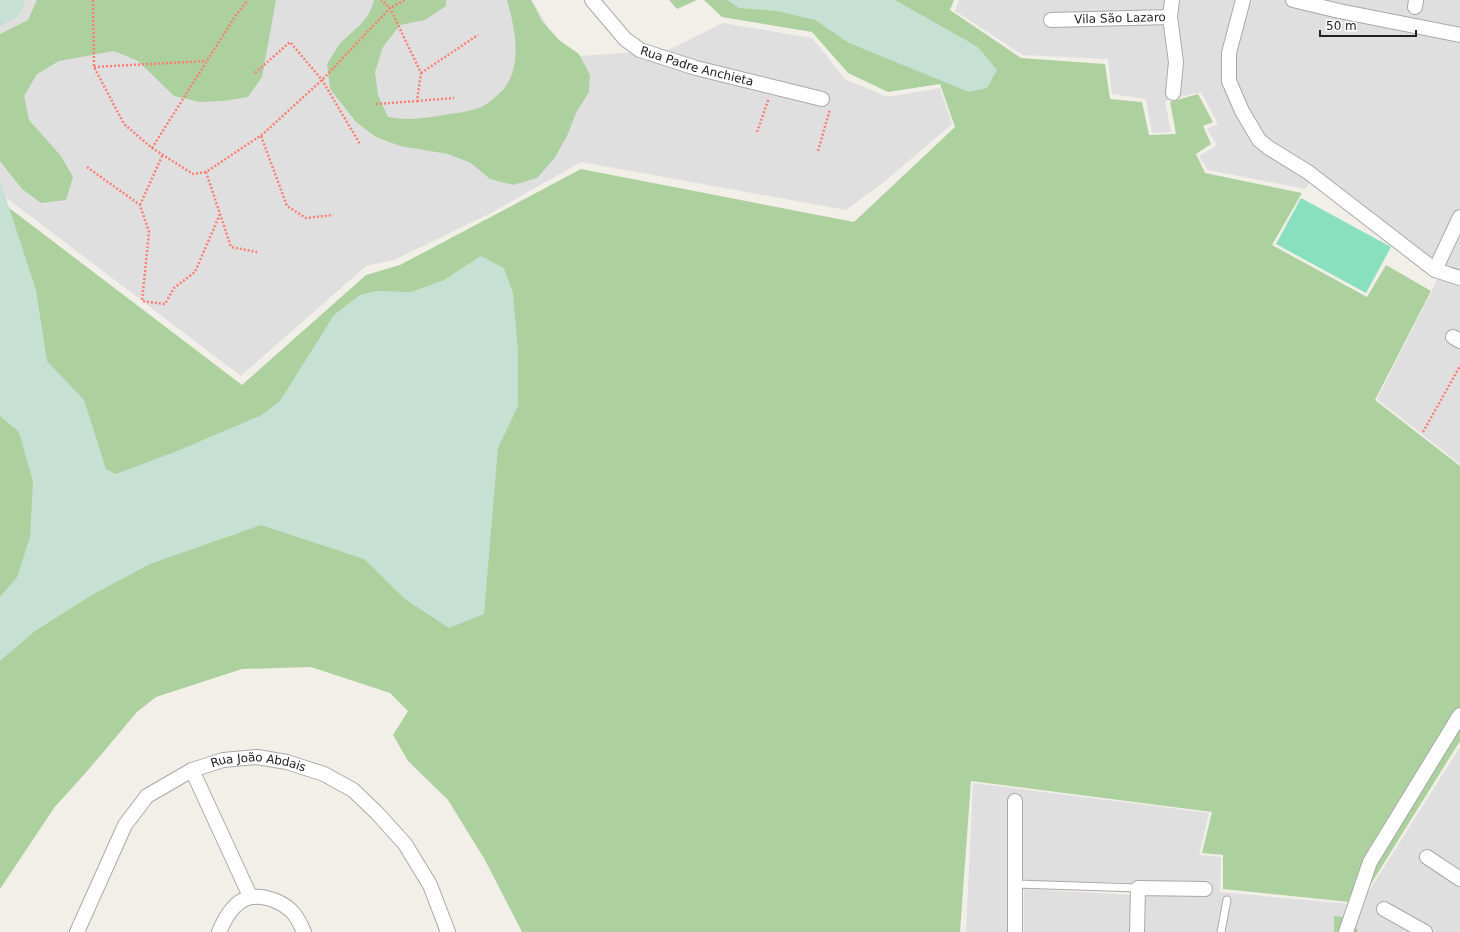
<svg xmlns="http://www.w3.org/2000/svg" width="1460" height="932" font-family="'DejaVu Sans',sans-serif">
	<rect width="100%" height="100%" fill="#f2efe9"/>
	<!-- residential -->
	<path fill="#e0dfdf" d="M0,0H532L565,57L668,50L723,23L812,38L845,79L887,97L940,88L952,124L885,181L846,210L581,162L491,213L394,260L366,266L241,376L0,193Z
		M959,0H1460V209L1435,261L1316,168L1306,189L1208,170L1199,156L1217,145L1207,129L1218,124L1201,92L1165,101L1171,132L1152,133L1146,99L1112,94L1108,59L1023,55L955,11Z
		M1460,227V464L1377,399L1433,289L1442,266Z
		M1460,747V932H1143V883L1007,880L1009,932H966L973,783L1209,813L1199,855L1221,857L1220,892L1360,905Z
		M1024,889L1131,895L1132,932H1024Z"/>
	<!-- forest -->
	<path fill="#add19e" d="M37,0H276L262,77L248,97L224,101L199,102L174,96L138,61L114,51L59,61L37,74L24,96L29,120L61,156L73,177L66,200L41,203L22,189L0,161V34L28,20Z
		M374,0H446V6L425,20L400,25L383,47L375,72L378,95L388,117C412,121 425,118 449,114C459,113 471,111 481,107C486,105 490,101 494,98C525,76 516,32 507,0H531L542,21L559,40L579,54L590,75L589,92L576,113L567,136L554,159L537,178L513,185L490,179L471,163L448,154L400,146L376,137L356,122L330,89L327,64C331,58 335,51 339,45C353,29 368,24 374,0Z
		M669,0H697L677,9Z
		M704,0H954L950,10L1021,58L1105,64L1110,99L1142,102L1149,135L1176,134L1170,102L1198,94L1213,122L1203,126L1211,144L1196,154L1205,173L1302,193L1272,245L1367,297L1386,265L1431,291L1375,400L1460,466V741L1359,903L1223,889V855L1202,853L1212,812L971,781L960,932H522L485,860L448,800L408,761L393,735L408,711L390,693L311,667L242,669L156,697L137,712L89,769L54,808L0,889V201L242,385L366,275L400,265L581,169L854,222L955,127L940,84L888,92L848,73L812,32L722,17Z
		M1334,916L1352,918L1358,932H1334Z"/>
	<!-- wetland -->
	<path fill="#c6e0d4" d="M0,0H26L18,16L0,26Z
		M727,0H895L978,47L997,70L987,88L969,92L849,43L815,20L777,11L739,8Z
		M0,180L36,290L47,361L84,400L106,469L116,474L177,451L262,415L280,401L334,315L360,295L376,291L411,292L444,280L481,256L504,268L513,293L518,352V406L498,448L484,614L449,628L405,599L364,559L261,525L150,564L92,595L35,631L0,661V597L17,577L30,537L33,482L19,432L0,416Z"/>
	<!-- pitch -->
	<path fill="#88e0be" d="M1301,198L1391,247L1366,293L1276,244Z"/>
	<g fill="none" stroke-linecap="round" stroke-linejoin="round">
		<defs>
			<path id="lane" d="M1014,884L1138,888
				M1221,932L1227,900"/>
			<g id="street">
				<path id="s1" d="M592,0L625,39L640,50L696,68L822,99"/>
				<path d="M1172,0L1170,17L1176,62L1173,93"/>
				<path d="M1243,0L1229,53V81L1242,111L1259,140L1269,148L1308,172L1435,270L1460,278"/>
				<path d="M1293,0L1339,11L1460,35"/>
				<path d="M1415,7L1416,0"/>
				<path id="s2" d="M1051,20L1170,17"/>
				<path d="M1435,270L1460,217"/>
				<path d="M1453,337L1460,341"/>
				<path d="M192,770L250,896"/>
				<path d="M1427,857L1460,879"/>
				<path d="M1384,909L1425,932"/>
				<path id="s3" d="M77,932L125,825L147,796L192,770L223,760L257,757L287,762L324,774L353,790L377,813L405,844L430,885L448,932"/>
				<path d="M219,932C230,906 245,888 276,901C292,908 297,916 304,932"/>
				<path d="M1015,932V801"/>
				<path d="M1137,932L1138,888L1205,889"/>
				<path d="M1346,932L1370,862L1460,715"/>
			</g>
		</defs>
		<!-- lane casing -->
		<use href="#lane" stroke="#a9a9a9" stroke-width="9"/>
		<!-- street casing -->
		<use href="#street" stroke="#a9a9a9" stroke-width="16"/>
		<!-- path -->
		<path stroke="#fa8072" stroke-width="2.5" stroke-dasharray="2 2" stroke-linecap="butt" d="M93,0L94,67L124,124L152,148L193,174L206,172L263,134L322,80L390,8L405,0
			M94,67L206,61
			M255,73L290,42L322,80L360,144
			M421,73L478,35
			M417,101L454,98
			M376,104L417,101L421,73L390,8L381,0
			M757,132L769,98
			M261,136L287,206L306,218L333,215
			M152,148L236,15L248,0
			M818,151L830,109
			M87,167L140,205L149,232L142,301L165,304L174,288L195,272L220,214
			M206,172L231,247L257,252
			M140,205L163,154
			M1423,432L1460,366"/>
		<!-- lane -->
		<use href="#lane" stroke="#fff" stroke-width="7"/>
		<!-- street -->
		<use href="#street" stroke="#fff" stroke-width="14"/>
	</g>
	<g text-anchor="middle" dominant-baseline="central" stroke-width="3.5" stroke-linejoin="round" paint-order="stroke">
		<!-- street labels -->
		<g font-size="12" fill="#222" stroke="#fff">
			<text stroke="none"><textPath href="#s2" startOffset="69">Vila São Lazaro</textPath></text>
			<text stroke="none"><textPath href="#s1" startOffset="129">Rua Padre Anchieta</textPath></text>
			<text stroke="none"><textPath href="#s3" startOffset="274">Rua João Abdais</textPath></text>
		</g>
	</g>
	<!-- scale -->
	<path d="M1320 30v6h96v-6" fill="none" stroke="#222222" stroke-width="2"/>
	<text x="1326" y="30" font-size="12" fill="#222222" stroke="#ffffff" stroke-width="3" paint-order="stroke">50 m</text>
</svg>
